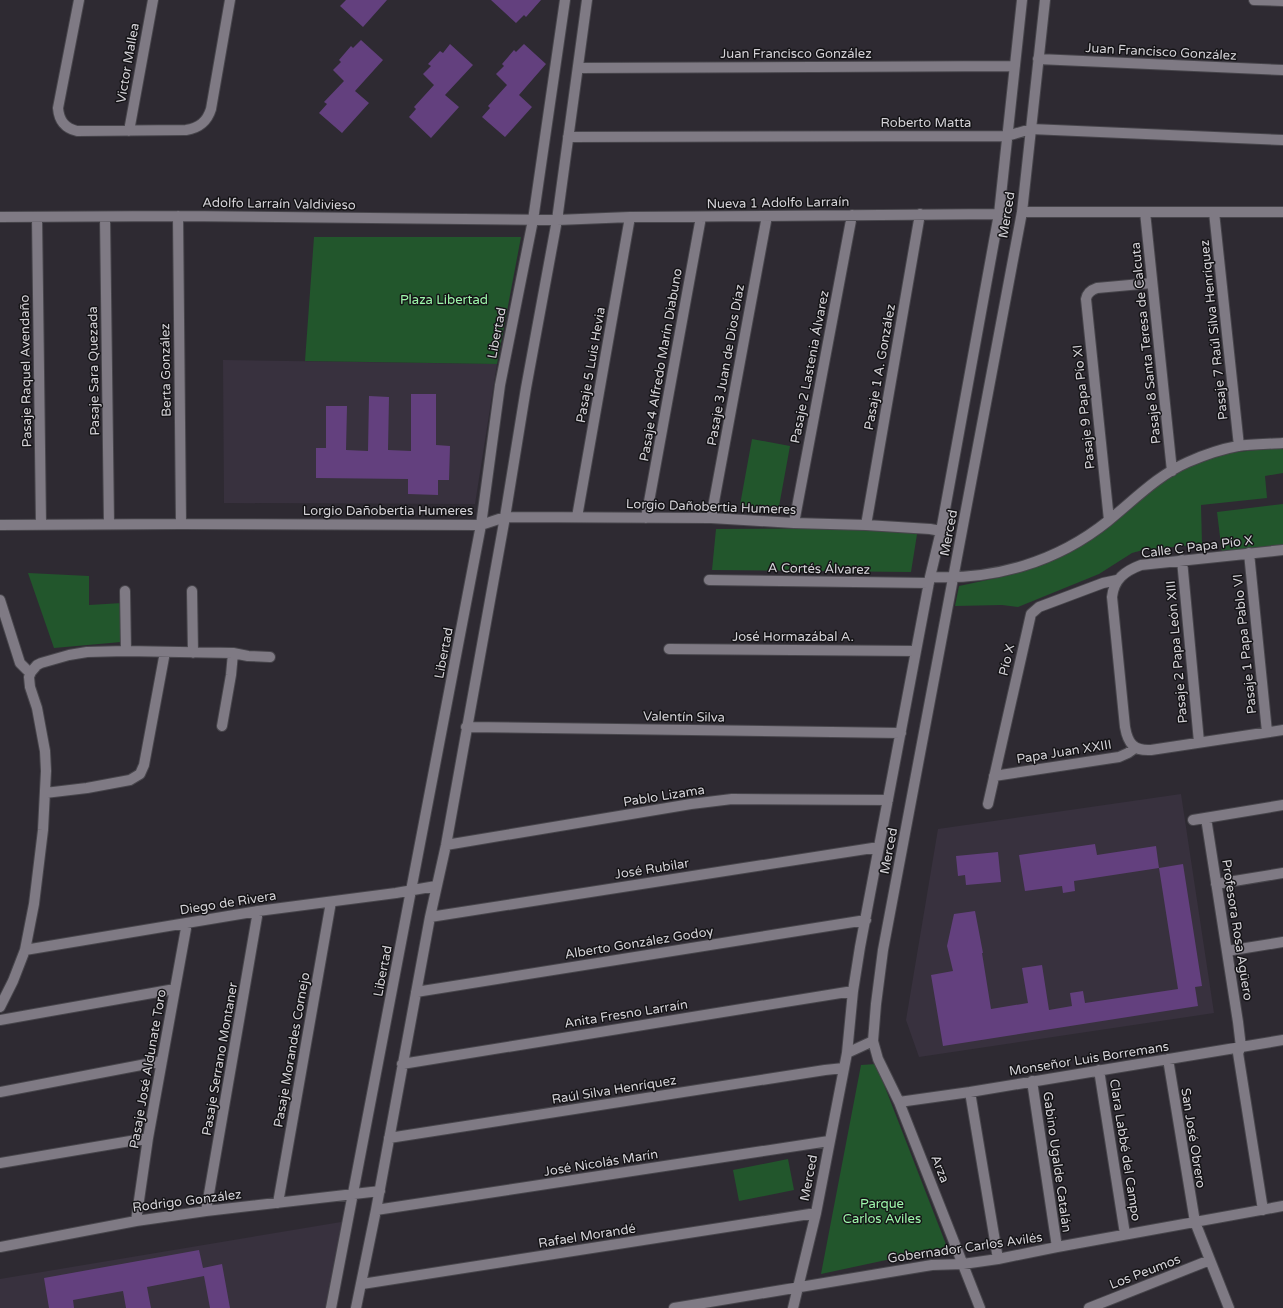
<svg xmlns="http://www.w3.org/2000/svg" width="1283" height="1308" font-family="'Varela Round',sans-serif">
	<rect width="100%" height="100%" fill="#2e2a32"/>
	<!-- built -->
	<path fill="#38313e" d="M223,360L497,364L475,504L224,503Z
		M1181,794L1214,1013L919,1057L906,1020L938,829Z
		M347,1221L333,1308H0V1279Z"/>
	<!-- green -->
	<path fill="#22562c" d="M314,237H521L497,364L305,361Z
		M752,439L790,446L778,512L740,505Z
		M1283,447V473L1265,476L1267,498L1201,505L1202,544L1143,550L1132,553L1099,574L1018,607L1002,605L955,606L959,586L1006,576L1044,563L1165,480L1189,467L1210,458L1229,453Z
		M1283,504V546L1222,553L1217,512Z
		M918,528L911,572L712,570L716,529Z
		M28,573L89,576V605L122,603L121,642L54,648Z
		M876,1064L947,1247L821,1274L861,1065Z
		M788,1159L794,1190L739,1201L733,1170Z"/>
	<!-- building -->
	<path fill="#63407e" d="M346,0H387L363,27L340,6Z
		M491,0H541L526,17L524,15L516,23Z
		M361,40L383,60L355,91L369,103L342,133L319,113L327,104L324,102L344,81L333,70L341,62L339,60L351,46L353,48Z
		M450,44L473,65L445,95L459,107L431,138L409,117L416,109L414,107L434,85L423,74L431,66L428,64L440,51L443,53Z
		M524,44L546,64L519,95L532,107L505,137L482,117L490,108L488,106L507,85L496,74L504,66L502,64L514,50L516,52Z
		M411,394H436V445L450,446L449,480H438V495L408,494V479L316,478V448H326V406H347L346,450L368,451L369,396L389,397L388,450L411,451Z
		M1095,844L1097,855L1156,846L1159,868L1074,881L1075,891L1063,893L1062,886L1025,891L1019,855Z
		M998,852L1001,882L966,885L965,875L958,876L956,856Z
		M1183,864L1202,986L1195,987L1198,1006L943,1046L931,975L953,971L947,946L954,914L975,911L983,953H982L991,1009L1028,1003L1022,968L1042,965L1049,1010L1072,1006L1070,993L1083,991L1085,1003L1178,989L1159,868Z
		M199,1250L203,1268L222,1264L230,1308H210L204,1276L147,1287L151,1308H126L123,1291L73,1300L74,1308H49L44,1278Z"/>
	<g fill="none" stroke-linecap="round" stroke-linejoin="round">
		<defs>
			<path id="minor" d="M79,0L58,108C59,121 65,128 77,131L186,130C199,128 207,122 211,109L230,0
				M1254,0L1283,1
				M1038,59L1283,70
				M578,68L1015,66
				M129,131L153,0
				M568,137L1007,136L1031,129L1283,140
				M1022,212H1283
				M1145,212L1172,471
				M1214,212L1239,446
				M178,216L181,524
				M0,217L178,216L557,220L630,217L999,214
				M37,217L41,525
				M105,217L109,524
				M577,517L630,217
				M646,518L701,217
				M711,518L767,216
				M1109,520L1086,299C1087,293 1091,290 1097,288L1152,283
				M794,523L852,215
				M0,525L181,524L481,525L505,517L711,518L794,523L866,525L930,529L941,531
				M866,525L920,214
				M1283,550L1141,565C1125,571 1114,579 1112,597L1125,727C1128,744 1134,751 1151,750L1283,730
				M1249,553L1267,732
				M1182,560L1199,742
				M930,577C995,580 1057,562 1108,521C1134,500 1158,475 1188,462C1204,455 1221,449 1238,446C1252,444 1268,444 1283,443
				M709,580L929,583
				M125,591L126,651
				M192,591L193,653
				M0,600L20,663L27,670L31,672
				M669,649L916,651
				M222,726L231,675L233,653
				M466,727L901,733
				M994,776L1119,757L1128,753L1135,748
				M45,793L87,788L130,780L140,774L144,765L165,652
				M988,804L1031,614L1039,607L1103,583L1117,580
				M1206,818L1238,1022L1241,1047L1238,1053L1263,1210
				M1193,820L1283,805
				M446,845L691,804L732,799L888,800
				M1216,884L1283,873
				M430,917L879,847
				M25,950L258,911L396,893L436,886
				M1227,951L1283,942
				M416,992L866,920
				M0,1007L13,981L25,950L34,904L43,830L46,771L45,751L37,708L30,687L29,677L31,672L37,665L41,663L69,655L87,652L126,651L233,653L248,656L270,657
				M0,1020L175,989
				M873,1041L878,1059L899,1102L980,1308
				M847,1053L873,1041L876,1004L883,950L1022,212L1045,0
				M1168,1059L1195,1222L1229,1308
				M402,1064L853,991
				M1099,1070L1125,1234
				M1032,1081L1057,1247
				M0,1092L162,1061
				M970,1092L998,1259
				M899,1102L970,1092L1283,1040
				M389,1138L825,1070L844,1068
				M0,1163L148,1138
				M278,1203L331,902
				M376,1210L829,1141
				M206,1211L258,911
				M136,1221L148,1138L187,923
				M0,1247L136,1221L206,1211L380,1191
				M362,1284L816,1213
				M331,1308L481,525L500,385L533,220L565,0
				M356,1308L376,1210L430,917L446,845L505,517L526,388L557,220L587,0
				M674,1308L932,1265L963,1264L998,1259L1057,1247L1283,1206
				M793,1308L816,1213L847,1053L853,991L860,947L930,577L941,531L999,214L1022,0
				M1089,1308L1210,1260"/>
		</defs>
		<!-- minor casing -->
		<use href="#minor" stroke="#47454b" stroke-width="12"/>
		<!-- minor -->
		<use href="#minor" stroke="#7f7a84" stroke-width="10"/>
	</g>
	<g text-anchor="middle" dominant-baseline="central" stroke-width="3" stroke-linejoin="round" paint-order="stroke">
		<!-- street labels -->
		<g font-size="13" fill="#d4d2d7" stroke="#151417">
			<text transform="translate(1161 52) rotate(3)">Juan Francisco González</text>
			<text x="796" y="54">Juan Francisco González</text>
			<text transform="translate(128 63) rotate(-80)">Victor Mallea</text>
			<text x="926" y="123">Roberto Matta</text>
			<text transform="translate(778 203) rotate(-1)">Nueva 1 Adolfo Larraín</text>
			<text transform="translate(279 204) rotate(1)">Adolfo Larraín Valdivieso</text>
			<text transform="translate(1007 215) rotate(-81)">Merced</text>
			<text transform="translate(1214 330) rotate(-96)">Pasaje 7 Raúl Silva Henríquez</text>
			<text transform="translate(497 333) rotate(-79)">Libertad</text>
			<text transform="translate(1146 343) rotate(-96)">Pasaje 8 Santa Teresa de Calcuta</text>
			<text transform="translate(591 365) rotate(-80)">Pasaje 5 Luis Hevia</text>
			<text transform="translate(661 365) rotate(-80)">Pasaje 4 Alfredo Marín Diabuno</text>
			<text transform="translate(726 365) rotate(-80)">Pasaje 3 Juan de Dios Díaz</text>
			<text transform="translate(810 367) rotate(-79)">Pasaje 2 Lastenia Álvarez</text>
			<text transform="translate(880 367) rotate(-80)">Pasaje 1 A. González</text>
			<text transform="translate(166 370) rotate(-91)">Berta González</text>
			<text transform="translate(26 371) rotate(-91)">Pasaje Raquel Avendaño</text>
			<text transform="translate(94 371) rotate(-91)">Pasaje Sara Quezada</text>
			<text transform="translate(1084 407) rotate(-96)">Pasaje 9 Papa Pío XI</text>
			<text transform="translate(711 507) rotate(2)">Lorgio Dañobertia Humeres</text>
			<text x="388" y="511">Lorgio Dañobertia Humeres</text>
			<text transform="translate(949 533) rotate(-79)">Merced</text>
			<text transform="translate(1197 547) rotate(-7)">Calle C Papa Pío X</text>
			<text transform="translate(819 569) rotate(1)">A Cortés Álvarez</text>
			<text x="793" y="637">José Hormazábal A.</text>
			<text transform="translate(1245 644) rotate(-96)">Pasaje 1 Papa Pablo VI</text>
			<text transform="translate(1177 652) rotate(-95)">Pasaje 2 Papa León XIII</text>
			<text transform="translate(444 653) rotate(-79)">Libertad</text>
			<text transform="translate(1007 660) rotate(-77)">Pío X</text>
			<text transform="translate(684 717) rotate(1)">Valentín Silva</text>
			<text transform="translate(1064 752) rotate(-9)">Papa Juan XXIII</text>
			<text transform="translate(664 796) rotate(-9)">Pablo Lizama</text>
			<text transform="translate(889 851) rotate(-79)">Merced</text>
			<text transform="translate(652 869) rotate(-9)">José Rubilar</text>
			<text transform="translate(228 903) rotate(-9)">Diego de Rivera</text>
			<text transform="translate(1237 930) rotate(81)">Profesora Rosa Agüero</text>
			<text transform="translate(639 943) rotate(-9)">Alberto González Godoy</text>
			<text transform="translate(383 971) rotate(-79)">Libertad</text>
			<text transform="translate(626 1014) rotate(-9)">Anita Fresno Larraín</text>
			<text transform="translate(292 1050) rotate(-80)">Pasaje Morandes Cornejo</text>
			<text transform="translate(220 1059) rotate(-80)">Pasaje Serrano Montaner</text>
			<text transform="translate(1089 1059) rotate(-9)">Monseñor Luis Borremans</text>
			<text transform="translate(148 1069) rotate(-80)">Pasaje José Aldunate Toro</text>
			<text transform="translate(614 1090) rotate(-9)">Raúl Silva Henríquez</text>
			<text transform="translate(1193 1138) rotate(81)">San José Obrero</text>
			<text transform="translate(1125 1150) rotate(81)">Clara Labbé del Campo</text>
			<text transform="translate(1057 1162) rotate(82)">Gabino Ugalde Catalán</text>
			<text transform="translate(601 1163) rotate(-9)">José Nicolás Marín</text>
			<text transform="translate(940 1169) rotate(68)">Arza</text>
			<text transform="translate(809 1178) rotate(-79)">Merced</text>
			<text transform="translate(187 1201) rotate(-7)">Rodrigo González</text>
			<text transform="translate(587 1236) rotate(-9)">Rafael Morandé</text>
			<text transform="translate(965 1248) rotate(-8)">Gobernador Carlos Avilés</text>
			<text transform="translate(1145 1272) rotate(-21)">Los Peumos</text>
		</g>
		<!-- park labels -->
		<g font-size="13" fill="#9ef7ab" stroke="#151417">
			<text x="444" y="300">Plaza Libertad</text>
			<text x="882" y="1204">Parque<tspan x="882" dy="15">Carlos Aviles</tspan></text>
		</g>
	</g>
</svg>
